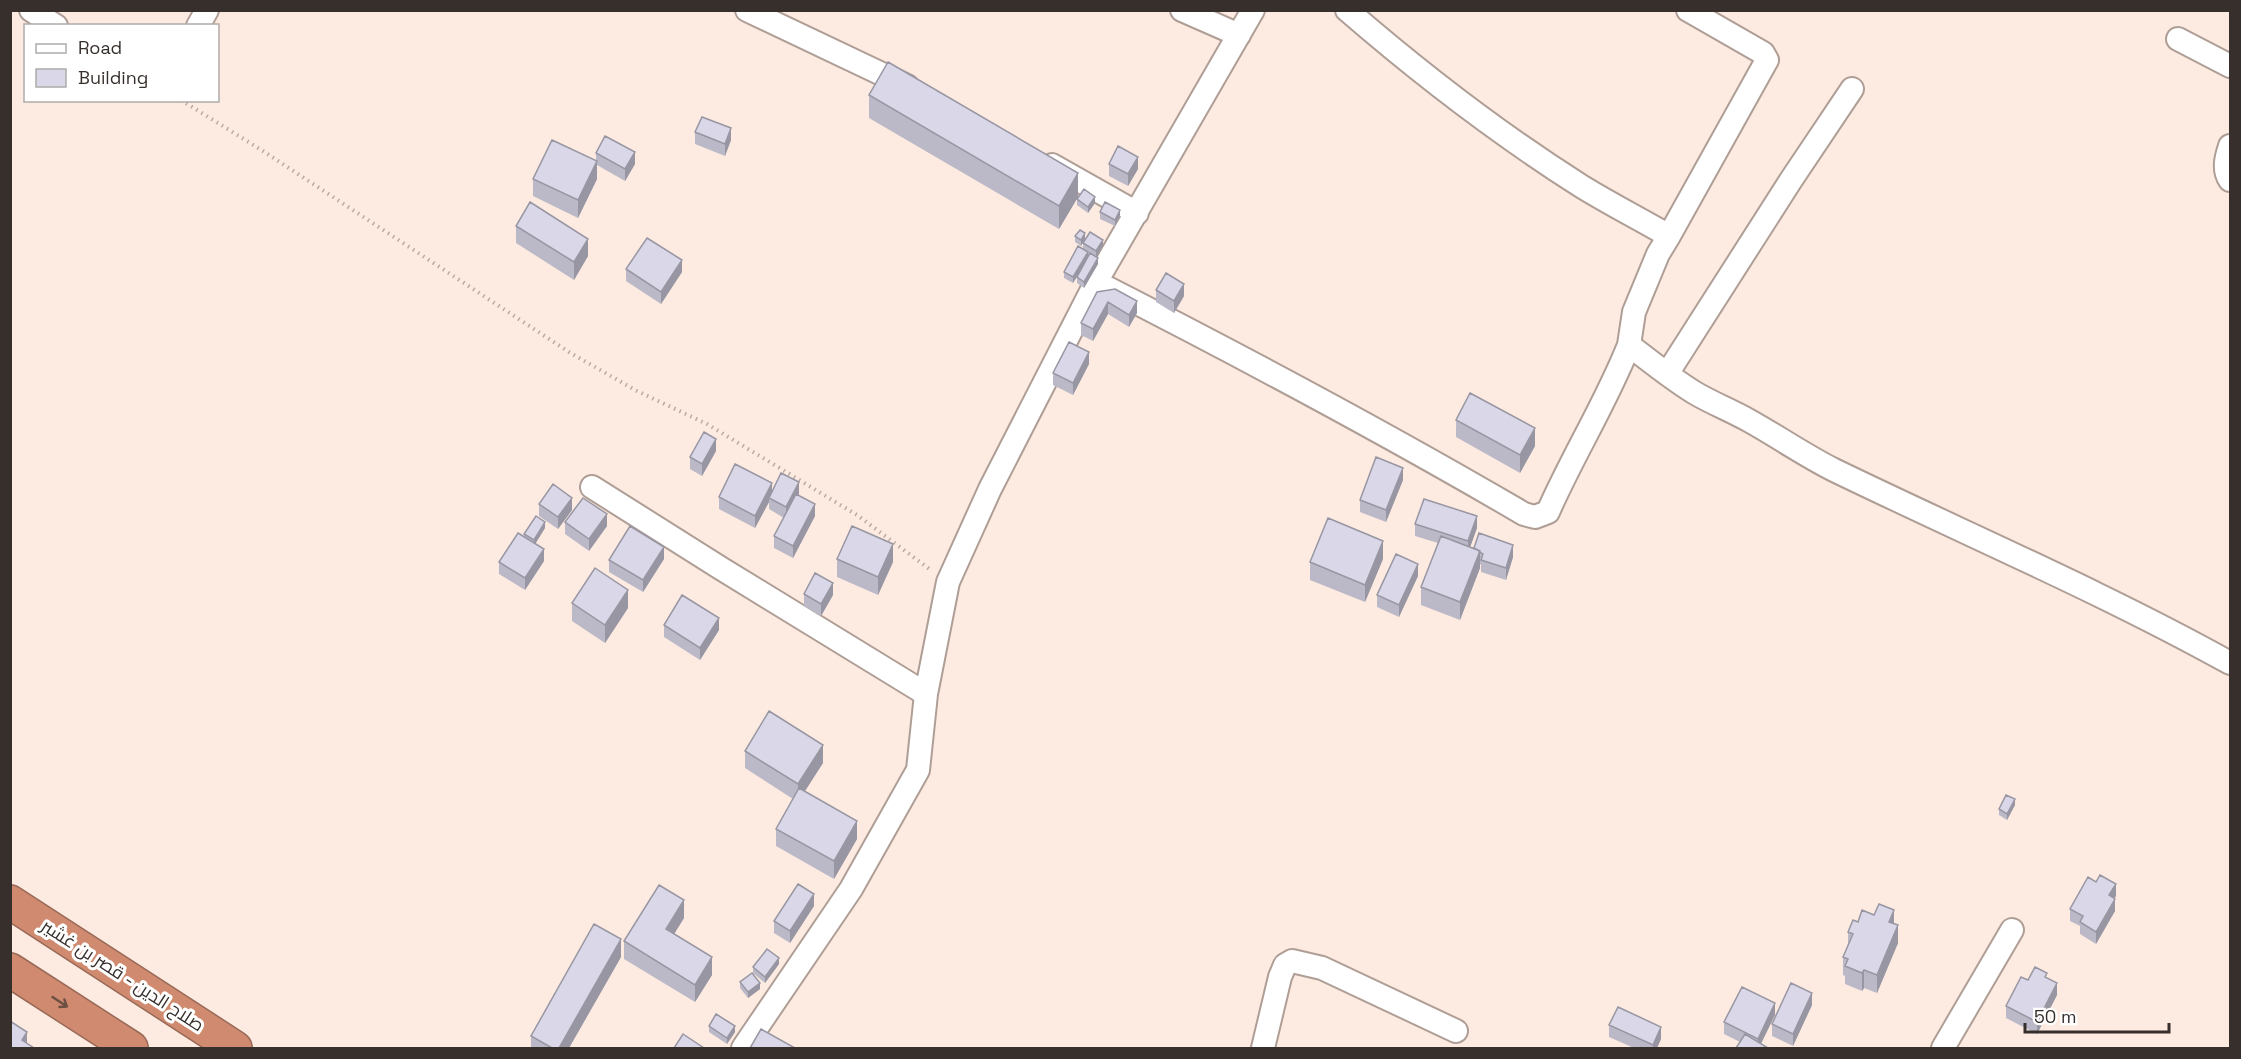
<svg xmlns="http://www.w3.org/2000/svg" width="2241" height="1059" font-family="'Space Grotesk',Cairo,sans-serif">
	<rect width="100%" height="100%" fill="#fdebe1"/>
	<g fill="none" stroke-linecap="round" stroke-linejoin="round">
		<defs>
			<path id="street" d="M31,10L56,26
				M747,10L907,86
				M1182,10L1239,35
				M1347,10C1421,74 1499,134 1581,186C1610,204 1640,219 1669,236L1658,254L1634,312L1629,345C1650,361 1672,379 1695,393C1712,403 1730,410 1748,420C1777,436 1804,455 1834,470C1966,534 2102,592 2230,663
				M198,26L207,10
				M2178,39L2230,66
				M2230,146C2226,158 2223,170 2230,180
				M1052,165L1137,213
				M1669,236L1767,60L1763,53L1688,10
				M1096,282C1241,356 1384,432 1524,514L1535,517L1548,512C1573,455 1606,403 1629,345
				M1667,374L1791,180L1852,89
				M592,487L722,569L926,694
				M743,1048L851,889L918,770L926,694L948,582L990,489L1096,282L1253,10
				M1263,1048L1280,977L1285,965L1292,961L1322,968L1456,1031
				M1943,1048L2012,930"/>
			<path id="highway" d="M10,902L235,1048
				M10,970L131,1048"/>
		</defs>
		<!-- street casing -->
		<use href="#street" stroke="#af9e96" stroke-width="26"/>
		<!-- highway casing -->
		<use href="#highway" stroke="#996a58" stroke-width="36"/>
		<!-- path -->
		<path stroke="#b9aba3" stroke-width="4" stroke-dasharray="1.5 4.5" stroke-linecap="butt" d="M181,100L263,151L569,352L635,390L707,424L857,515L932,571"/>
		<!-- street -->
		<use href="#street" stroke="#fff" stroke-width="22"/>
		<!-- highway -->
		<use href="#highway" stroke="#cf8a6f" stroke-width="33"/>
	</g>
	<!-- wall -->
	<path fill="#bbb9c8" d="M869,95L1078,197L1059,229L869,118Z
		M695,132L731,140L725,156L695,144Z
		M596,153L635,164L625,181L597,165V179L578,218L533,196V179L596,161Z
		M1109,164L1138,169L1128,186L1109,176Z
		M1077,199L1095,203L1088,213L1077,205Z
		M1100,212L1120,216L1115,226L1100,219Z
		M516,226L588,256L574,280L516,243Z
		M1075,236L1085,239L1081,246L1075,242Z
		M1083,243L1103,246L1096,257L1098,264L1084,288L1077,283V277L1073,283L1064,278V272L1083,249Z
		M626,269L682,272L661,304L626,281Z
		M1156,290L1184,296L1174,313L1156,302Z
		M1097,292L1137,313L1129,327L1108,314L1093,341L1081,335V323Z
		M1089,364L1073,395L1053,385V373Z
		M1456,420L1535,446L1520,473L1456,437Z
		M716,451L702,476L690,469V457Z
		M1403,480L1386,522L1360,512V500Z
		M772,491L799,494L798,495L815,516L793,558L774,548V536L784,518L769,509V502L755,528L719,509V497Z
		M539,504L572,510L558,529L539,516Z
		M565,522L607,526L589,551L565,534Z
		M1415,524L1477,528L1470,547L1513,557L1506,580L1481,572V565L1480,564V568L1460,620L1421,605V587L1438,543L1415,536Z
		M545,528L535,543L544,561L525,590L499,574V562L524,536V534Z
		M664,559L643,592L609,572V560Z
		M837,559L893,562L878,595L837,577Z
		M1383,559L1365,602L1310,580V562Z
		M1418,576L1399,617L1377,607V595Z
		M804,594L833,595L821,616L804,606Z
		M572,603L628,608L605,643L572,621Z
		M664,625L719,630L700,660L664,637Z
		M745,751L823,763L804,792L857,839L834,879L776,846V829L793,799L745,768Z
		M2015,805L2007,820L1999,815V809Z
		M2116,896L2114,898L2115,911L2096,944L2080,934V926L2070,921V909Z
		M814,906L790,943L774,933V921Z
		M684,918L674,934L712,975L695,1002L624,959V941Z
		M1858,922L1894,924L1898,943L1877,993L1864,988L1862,991L1845,984V976L1843,975V957L1848,944V932Z
		M621,957L569,1048H531V1036Z
		M779,964L765,983L753,973V967Z
		M2047,978L2057,995L2037,1034L2006,1018V1006L2028,980Z
		M740,982L760,989L748,998L740,988Z
		M1742,987L1761,1044L1740,1042L1724,1034V1022Z
		M1812,1005L1793,1046L1772,1036V1024Z
		M1609,1025L1661,1039L1657,1048H1634L1609,1037Z
		M709,1026L735,1032L727,1044L709,1032Z"/>
	<!-- shaded-wall -->
	<path fill="#9896a2" d="M731,128V140L725,156V144Z
		M635,152V164L625,181V169Z
		M1138,157V169L1128,186V174Z
		M597,161V179L578,218V200Z
		M1078,173V197L1059,229V206Z
		M1095,197V203L1088,213V207Z
		M1120,210V216L1115,226V220Z
		M1085,233V239L1081,246V240Z
		M588,239V256L574,280V262Z
		M1103,240V246L1096,257V251Z
		M1088,252V258L1073,283V277Z
		M1098,258V264L1084,288V282Z
		M682,260V272L661,304V292Z
		M1184,284V296L1174,313V301Z
		M1137,301V313L1129,327V315Z
		M1108,302V314L1093,341V329Z
		M1089,352V364L1073,395V383Z
		M1535,428V446L1520,473V455Z
		M716,439V451L702,476V464Z
		M1403,468V480L1386,522V510Z
		M799,482V494L786,519V507Z
		M772,483V495L769,498V502L755,528V516Z
		M572,498V510L558,529V517Z
		M815,504V516L793,558V546Z
		M607,514V526L589,551V539Z
		M1477,516V528L1468,553V541Z
		M545,522V528L534,546V540Z
		M1383,541V559L1365,602V585Z
		M893,544V562L878,595V577Z
		M1513,545V557L1506,580V568Z
		M664,547V559L643,592V580Z
		M544,549V561L525,590V578Z
		M1480,551V568L1460,620V602Z
		M1418,564V576L1399,617V605Z
		M833,583V595L821,616V604Z
		M628,590V608L605,643V625Z
		M719,618V630L700,660V648Z
		M823,745V763L798,802V784Z
		M2015,799V805L2007,820V814Z
		M857,821V839L834,879V861Z
		M2116,884V896L2109,907V895Z
		M814,894V906L790,943V931Z
		M2115,899V911L2096,944V932Z
		M684,900V918L666,947V929Z
		M1894,910V928L1889,922Z
		M1898,925V943L1877,993V975Z
		M621,939V957L569,1048H559Z
		M712,957V975L695,1002V985Z
		M779,958V964L765,983V977Z
		M1864,970V988L1862,991V973Z
		M760,983V989L748,998V992Z
		M2057,983V995L2037,1034V1022Z
		M1812,993V1005L1793,1046V1034Z
		M1775,1003V1015L1759,1048H1758V1039Z
		M735,1026V1032L727,1044V1038Z
		M1661,1027V1039L1657,1048H1653V1045Z
		M27,1032V1048L22,1040Z"/>
	<!-- building -->
	<path fill="#d9d7e8" stroke="#9896a2" stroke-width="1.5" d="M888,62L1078,173L1059,206L869,95Z
		M702,117L731,128L725,144L695,132Z
		M605,136L635,152L625,169L596,153Z
		M552,140L597,161L578,200L533,179Z
		M1118,146L1138,157L1128,174L1109,164Z
		M1084,189L1095,197L1088,207L1077,199Z
		M530,202L588,239L574,262L516,226Z
		M1105,202L1120,210L1115,220L1100,212Z
		M1080,230L1085,233L1081,240L1075,236Z
		M1090,232L1103,240L1096,251L1083,243Z
		M647,238L682,260L661,292L626,269Z
		M1078,246L1088,252L1073,277L1064,272Z
		M1090,253L1098,258L1084,282L1077,277Z
		M1166,273L1184,284L1174,301L1156,290Z
		M1115,289L1137,301L1129,315L1108,302L1093,329L1081,323L1097,292Z
		M1069,342L1089,352L1073,383L1053,373Z
		M1470,393L1535,428L1520,455L1456,420Z
		M704,432L716,439L702,464L690,457Z
		M1376,457L1403,468L1386,510L1360,500Z
		M735,464L772,483L755,516L719,497Z
		M781,473L799,482L786,507L769,498Z
		M553,484L572,498L558,517L539,504Z
		M796,494L815,504L793,546L774,536Z
		M583,498L607,514L589,539L565,522Z
		M1424,499L1477,516L1468,541L1415,524Z
		M536,516L545,522L534,540L524,534Z
		M1328,518L1383,541L1365,585L1310,562Z
		M630,526L664,547L643,580L609,560Z
		M852,526L893,544L878,577L837,559Z
		M518,533L544,549L525,578L499,562Z
		M1479,533L1513,545L1506,568L1481,560L1483,554L1479,552L1480,551L1474,548Z
		M1441,536L1480,551L1460,602L1421,587Z
		M1396,554L1418,564L1399,605L1377,595Z
		M595,568L628,590L605,625L572,603Z
		M815,573L833,583L821,604L804,594Z
		M682,595L719,618L700,648L664,625Z
		M769,711L823,745L798,784L745,751Z
		M799,788L857,821L834,861L776,829Z
		M2006,795L2015,799L2007,814L1999,809Z
		M2100,875L2116,884L2109,895L2115,899L2096,932L2080,922L2083,916L2070,909L2088,877L2096,882Z
		M798,884L814,894L790,931L774,921Z
		M659,885L684,900L666,929L712,957L695,985L624,941Z
		M1879,904L1894,910L1889,922L1898,925L1877,975L1864,970L1862,973L1845,966L1848,959L1843,957L1853,934L1848,932L1853,920L1858,922L1862,910L1874,915Z
		M594,924L621,939L559,1048H552L531,1036Z
		M767,949L779,958L765,977L753,967Z
		M2035,967L2047,973L2045,977L2057,983L2037,1022L2006,1006L2021,977L2028,980Z
		M752,973L760,983L748,992L740,982Z
		M1791,983L1812,993L1793,1034L1772,1024Z
		M1742,987L1775,1003L1758,1039L1724,1022Z
		M1618,1007L1661,1027L1653,1045L1609,1025Z
		M716,1014L735,1026L727,1038L709,1026Z
		M10,1021L27,1032L22,1040L34,1048H10Z
		M761,1029L795,1048H750Z
		M683,1034L704,1048H674Z
		M1745,1034L1768,1048H1736Z"/>
	<!-- one-way arrows -->
	<defs><path id="oneway-shaft" d="M-6 0H5M1.5-3L5.5 0L1.5 3" fill="none" stroke-width="1.6" stroke-linecap="round" stroke-linejoin="round" transform="scale(1.5)"/></defs>
	<use stroke="#6c4f43" href="#oneway-shaft" transform="translate(60 1002) rotate(33)"/>
	<g text-anchor="middle" dominant-baseline="central" stroke-width="6" stroke-linejoin="round" paint-order="stroke">
		<!-- street labels -->
		<g font-size="18" fill="#362f2c" stroke="#fff">
			<text transform="translate(123 975) rotate(33)">صلاح الدين - قصر بن غشير</text>
		</g>
	</g>
	<!-- border -->
	<rect width="2241" height="1059" fill="none" stroke="#362f2c" stroke-width="24"/>
	<!-- legend -->
	<rect x="24" y="24" width="195" height="78" fill="#ffffff" stroke="#afacab" stroke-width="1.5"/>
	<rect x="36" y="44" width="30" height="9" fill="#ffffff" stroke="#afacab" stroke-width="1.5"/>
	<text x="78" y="54" font-size="18" fill="#362f2c">Road</text>
	<rect x="36" y="69" width="30" height="18" fill="#d9d7e8" stroke="#afacab" stroke-width="1.5"/>
	<text x="78" y="84" font-size="18" fill="#362f2c">Building</text>
	<!-- scale -->
	<path d="M2025 1023v9h144v-9" fill="none" stroke="#362f2c" stroke-width="3"/>
	<text x="2034" y="1023" font-size="18" fill="#362f2c" stroke="#ffffff" stroke-width="4.5" paint-order="stroke">50 m</text>
</svg>
